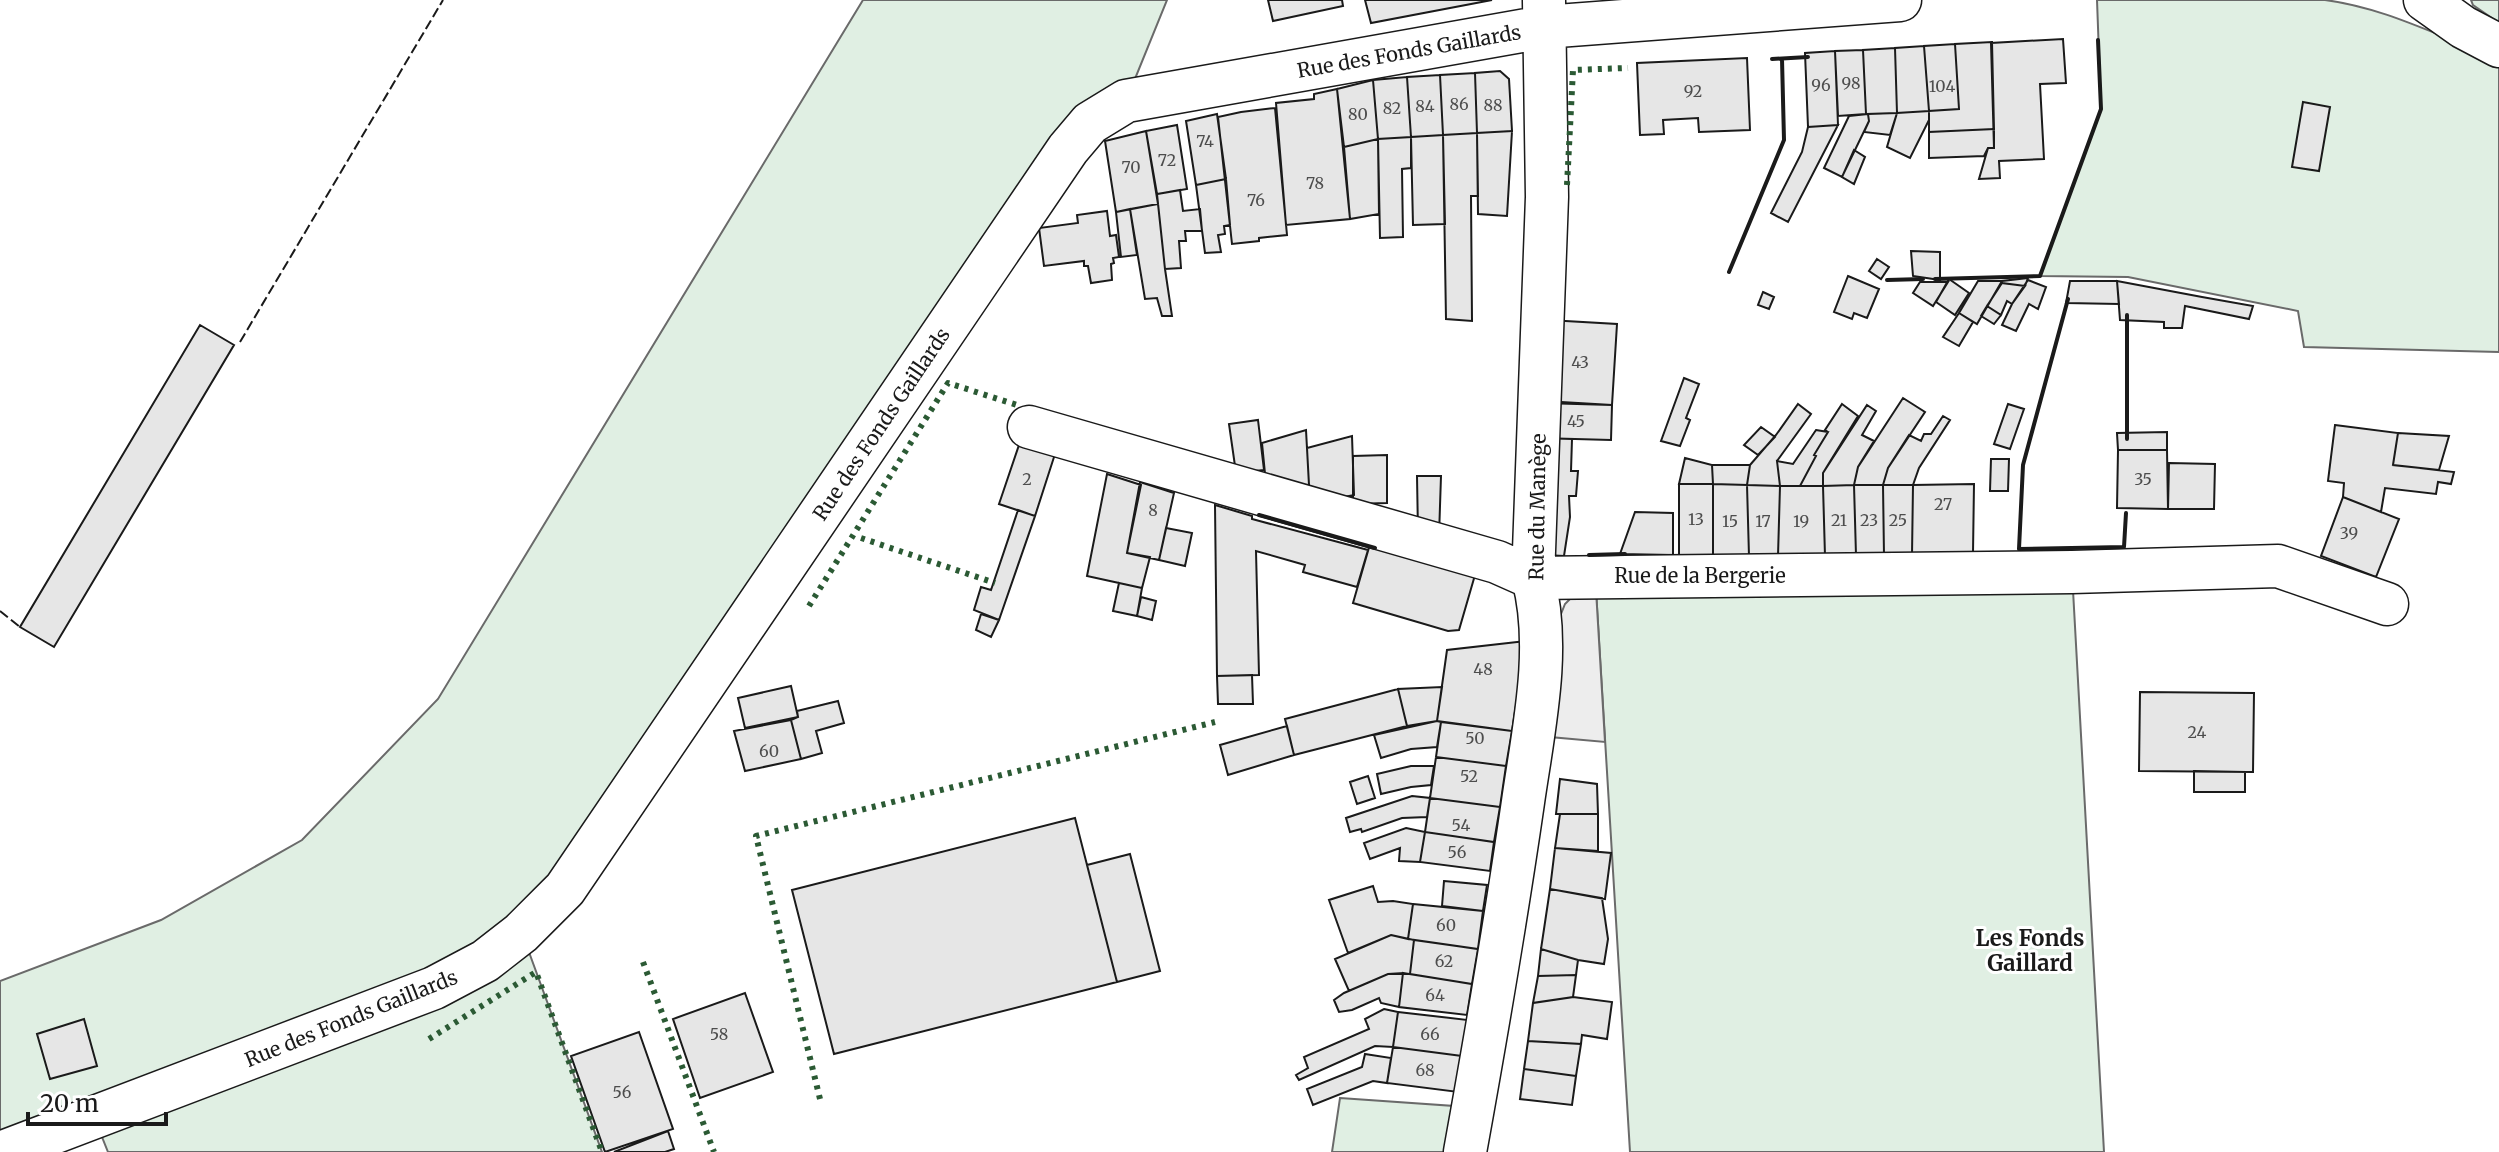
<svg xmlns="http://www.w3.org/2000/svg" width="2499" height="1152" font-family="Merriweather,serif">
	<rect width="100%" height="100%" fill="#fff"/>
	<!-- green -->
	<path fill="#e0efe3" stroke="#6a6a6a" stroke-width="2" d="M863,0H1167L1126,101L522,933L602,1152H108L94,1117L0,1152V981L161,920L302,840L438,699Z
		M2097,0H2325C2387,8 2441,38 2499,58V352L2304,347L2298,311L2128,277L2040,276L2101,109Z
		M2471,0H2499V23L2473,5Z
		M2072,572L2104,1152H1630L1596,590Z
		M1340,1098L1454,1106L1446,1152H1332Z"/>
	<!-- parking -->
	<path fill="#ededed" stroke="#6a6a6a" stroke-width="2" d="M1596,590L1605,742L1539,736L1559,619L1565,604L1575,594Z"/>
	<!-- building -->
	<path fill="#e6e6e6" stroke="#1a1a1a" stroke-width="2" d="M1268,0H1342L1343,6L1273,21Z
		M1365,0H1492L1371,23Z
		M2063,39L2066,83L2040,84L2044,159L1999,161L2000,178L1979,179L1988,148H1994L1991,43Z
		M1992,42L1994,129L1929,132V111L1959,109L1955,44Z
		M1955,44L1959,109L1929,111L1924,46Z
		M1924,46L1929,111L1897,113L1895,48Z
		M1895,48L1897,113L1866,114L1863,50Z
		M1863,50L1866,114L1838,116L1835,51Z
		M1835,51L1838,125L1808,127L1805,53Z
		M1747,58L1750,130L1699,132L1698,118L1663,120L1664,134L1640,135L1637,63Z
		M1500,71L1509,79L1512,131L1477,133L1475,73Z
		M1475,73L1477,133L1443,135L1440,75Z
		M1440,75L1443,135L1411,137L1407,77Z
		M1407,77L1411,137L1378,139L1373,80Z
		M1373,80L1378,139L1344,147L1337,89Z
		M1337,89L1350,219L1286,225L1276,103L1314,99V94Z
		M2303,102L2330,107L2319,171L2292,167Z
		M1275,108L1287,235L1259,238V241L1232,244L1218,117L1241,112Z
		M1929,111V120L1910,158L1887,147L1897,113Z
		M1897,113L1890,135L1864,132L1869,121L1868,114Z
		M1217,114L1226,179L1196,185L1186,121Z
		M1868,114L1869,121L1842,177L1824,168L1849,116Z
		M1177,125L1187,189L1157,194L1146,131Z
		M1838,125L1788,222L1771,213L1802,152L1808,127Z
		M1994,129V148H1988L1984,156L1929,158V132Z
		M1146,131L1158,204L1116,212L1105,141Z
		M1512,131L1507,216L1478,214L1477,133Z
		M1477,133L1478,196H1471L1472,321L1446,319L1443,135Z
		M1443,135L1445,224L1413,225L1411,137Z
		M1411,137V168L1402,169L1403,237L1380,238L1378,139Z
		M1378,139L1379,214L1350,219L1344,147Z
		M1854,150L1865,157L1854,184L1842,177Z
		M1226,179L1230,225L1224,226L1225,234L1218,235L1221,252L1205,253L1196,185Z
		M1180,190L1183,211L1200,209L1202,231H1185L1186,241H1179L1181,268L1165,269L1157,194Z
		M1158,204L1165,269L1172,316H1162L1157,298L1145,299L1130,209Z
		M1130,209L1137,255L1121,257L1116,212Z
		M1107,211L1110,236L1116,235L1119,257L1113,258L1114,263L1111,264L1112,280L1091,283L1088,266H1084V261L1044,266L1039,228L1078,223L1077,215Z
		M1911,251L1940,252V280L1913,276Z
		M1877,259L1889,267L1881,279L1869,271Z
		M1848,276L1879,289L1867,318L1854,313L1852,319L1834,312Z
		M2028,278L2025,286L2002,283V281Z
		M1949,279L1969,293L1955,315L1936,302Z
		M2028,280L2046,287L2038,309L2029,304L2016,331L2002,325L2012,304Z
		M1978,281H2002L1977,324L1959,313Z
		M2070,281H2117L2119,304L2066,303Z
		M2117,281L2202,297L2253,306L2249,319L2185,306L2182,328H2164V322L2120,320Z
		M1920,282H1948L1933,306L1913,293Z
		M2002,283L2025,286L2012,304L2007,301L2001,315L1987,306Z
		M1763,292L1774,297L1769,309L1758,305Z
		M1987,306L2001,315L1994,324L1981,316Z
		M1959,313L1973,322L1959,346L1943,337Z
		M1548,320L1617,324L1612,405L1544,401Z
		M200,325L234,345L54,647L20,627Z
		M1684,378L1699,384L1686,418L1690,420L1680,446L1661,441Z
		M1903,398L1925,412L1888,468L1883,485H1854L1858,467Z
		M1542,403L1612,405L1611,440L1539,438Z
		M1798,404L1811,414L1777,461L1780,486L1747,485L1750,465L1776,435Z
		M1842,404L1858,416L1823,473V486H1800L1816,456L1814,455L1828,432L1825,430Z
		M2008,404L2024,409L2010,449L1994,444Z
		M1867,405L1876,411L1862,435L1874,441L1858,467L1854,485L1823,486V473Z
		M1943,416L1950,420L1919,468L1913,485H1883L1888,468L1909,435L1921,441L1924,434H1931Z
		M1258,420L1264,470L1236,473L1229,424Z
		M2335,425L2398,433L2393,465L2454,472L2451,484L2438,482L2436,494L2385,488L2381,512L2343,497L2344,483L2328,481Z
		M1761,427L1775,437L1758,455L1744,445Z
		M1306,430L1309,485L1267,494L1262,443Z
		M1816,430L1828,432L1814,455L1816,456L1800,486H1780L1777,461L1793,464Z
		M2167,432V450H2118L2117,433Z
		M2398,433L2449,436L2439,470L2393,465Z
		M1352,436L1354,495L1310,504L1307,448Z
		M1539,438L1572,439L1571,471H1578L1576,496H1569L1570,517L1564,556L1545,555Z
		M1020,442L1055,454L1035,516L999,504Z
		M2118,450H2167L2168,509L2117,508Z
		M1387,455V503L1353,504V456Z
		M1685,458L1712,465L1713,484H1679Z
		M1991,459H2009L2008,491H1990Z
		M2169,463L2215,464L2214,509H2168Z
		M1712,465H1750L1747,485L1713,484Z
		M1107,474L1141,485L1127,553L1150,557L1142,588L1087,576Z
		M1417,476H1441L1439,536L1418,533Z
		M1140,482L1174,493L1159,560L1127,553Z
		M1679,484H1713V556L1679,555Z
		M1713,484L1747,485L1749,556H1713Z
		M1974,484L1973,553L1912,555L1913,485Z
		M1747,485L1780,486L1778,556H1749Z
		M1854,485L1856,555L1825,556L1823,486Z
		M1854,485H1883L1884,555H1856Z
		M1883,485H1913L1912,555H1884Z
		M1780,486H1823L1825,556H1778Z
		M2343,497L2399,519L2376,577L2321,556Z
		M1215,505L1252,516V519L1368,550L1357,587L1303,572L1305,565L1256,551L1259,675L1217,676Z
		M1018,510L1035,516L999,620L974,610L981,587L991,590Z
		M1635,512L1673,513V555L1620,554Z
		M1166,528L1192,533L1185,566L1159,560Z
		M1370,544L1475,575L1459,630L1448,631L1353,603Z
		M1119,583L1142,588L1137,616L1113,611Z
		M1141,597L1156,601L1152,620L1137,616Z
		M981,614L999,620L991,637L976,630Z
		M1526,641L1512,731L1437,721L1447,650Z
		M1252,675L1253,704H1218L1217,676Z
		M791,686L798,717L745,728L738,698Z
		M1442,687L1437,721L1407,726L1398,689Z
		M1398,689L1407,726L1294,755L1285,719Z
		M2140,692L2254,693L2253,772L2139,771Z
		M838,701L844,723L816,731L822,753L801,759L791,720L798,717L797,711Z
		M791,720L801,759L745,771L734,731Z
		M1437,721L1441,722L1437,747L1411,749L1381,758L1374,735Z
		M1441,722L1512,731L1506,766L1436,757Z
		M1287,726L1294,755L1228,775L1220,745Z
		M1436,757L1506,766L1500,807L1430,798Z
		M1411,766H1434L1431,785L1411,787L1381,794L1377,774Z
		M2194,771L2245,772V792H2194Z
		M1368,776L1375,798L1357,804L1350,782Z
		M1560,779L1597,784L1598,814H1556Z
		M1412,796L1430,798L1427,817L1402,818L1362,832L1361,829L1350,832L1346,818Z
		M1430,798L1500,807L1494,842L1425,832Z
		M1560,814H1598V851L1555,848Z
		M1075,818L1117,982L834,1054L792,890Z
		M1406,828L1425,832L1420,862L1399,861L1400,848L1370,859L1364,843Z
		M1425,832L1494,842L1490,871L1420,862Z
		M1555,848L1611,853L1605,899L1550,889Z
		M1130,854L1160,971L1117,982L1087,865Z
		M1444,881L1487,885L1483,911L1442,906Z
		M1373,886L1378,902L1393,901L1413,904L1408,939L1391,935L1348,953L1329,900Z
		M1550,889L1602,898L1608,939L1604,964L1578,960L1541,949Z
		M1413,904L1483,911L1478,949L1408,939Z
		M1391,935L1414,940L1410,974H1388L1349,991L1335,959Z
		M1414,940L1478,949L1472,984L1410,974Z
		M1541,949L1578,960L1576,975L1538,976Z
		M1403,973L1472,984L1467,1015L1399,1007Z
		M1403,973L1399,1007L1381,1003L1379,998L1352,1010L1339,1012L1334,1000L1344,993L1388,974Z
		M1576,975L1573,997L1533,1003L1538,976Z
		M745,993L773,1072L700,1098L673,1019Z
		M1573,997L1612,1002L1607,1039L1582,1035L1581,1044L1528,1041L1533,1003Z
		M1384,1009L1398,1012L1393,1047L1375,1046L1299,1080L1296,1075L1308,1068L1304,1057L1369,1029L1365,1019Z
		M1398,1012L1468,1020L1462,1056L1393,1047Z
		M84,1019L97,1066L50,1079L37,1034Z
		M639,1032L673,1129L605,1152L571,1056Z
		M1528,1041L1581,1044L1576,1076L1524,1069Z
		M1393,1047L1462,1056L1458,1092L1387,1083Z
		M1365,1054L1391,1058L1387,1083L1373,1081L1313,1105L1307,1089L1362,1067Z
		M1524,1069L1576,1076L1572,1105L1520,1099Z
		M668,1131L674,1149L665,1152H614Z"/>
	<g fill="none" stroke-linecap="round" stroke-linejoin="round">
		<defs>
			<path id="minor" d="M2425,0L2463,27L2499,46
				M1029,427L1497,562L1533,578L2072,572L2278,566L2387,604
				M3,1152L434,988L485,961L521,933L565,889L1068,149L1090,123L1126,101L1544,27L1900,0
				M1465,1152C1486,1036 1506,919 1523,802C1533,732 1552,648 1533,578L1547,197L1544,1"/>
		</defs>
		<!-- minor casing -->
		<use href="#minor" stroke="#1a1a1a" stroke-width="45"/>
		<!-- minor -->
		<use href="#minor" stroke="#fff" stroke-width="42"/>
		<!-- hedge -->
		<path stroke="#2b5a34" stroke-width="6" stroke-dasharray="4 6" stroke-linecap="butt" d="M1567,185L1573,70L1628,68
			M861,538L995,583
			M809,606L948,383L1017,405
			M643,962L714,1152
			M429,1039L536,972L602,1152
			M820,1099L756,836L1215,722"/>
		<!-- fence -->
		<path stroke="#1a1a1a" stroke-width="2" stroke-dasharray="10 4" stroke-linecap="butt" d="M240,342L443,0
			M0,611L20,627"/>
		<!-- wall -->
		<path stroke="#1a1a1a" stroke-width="4" d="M1772,59L1808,57
			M1729,272L1784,140L1782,59
			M1935,279L2040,276L2101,109L2098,40
			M1887,280L1923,279
			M2068,299L2023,465L2019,549L2124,547L2126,513
			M2127,439V315
			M1259,515L1375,548
			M1589,555L1625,554"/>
	</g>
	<g text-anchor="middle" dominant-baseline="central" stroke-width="6" stroke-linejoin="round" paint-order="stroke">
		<!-- number labels -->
		<g font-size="16" fill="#4d4d4d">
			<text x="1851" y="83">98</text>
			<text x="1821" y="85">96</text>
			<text x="1942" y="86">104</text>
			<text x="1693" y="91">92</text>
			<text x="1459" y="104">86</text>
			<text x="1493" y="105">88</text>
			<text x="1425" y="106">84</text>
			<text x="1392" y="108">82</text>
			<text x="1358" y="114">80</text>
			<text x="1205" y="141">74</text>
			<text x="1167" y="160">72</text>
			<text x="1131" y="167">70</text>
			<text x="1315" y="183">78</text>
			<text x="1256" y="200">76</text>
			<text x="1580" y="362">43</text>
			<text x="1576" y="421">45</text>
			<text x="1027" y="479">2</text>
			<text x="2143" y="479">35</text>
			<text x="1943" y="504">27</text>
			<text x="1153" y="510">8</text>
			<text x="1696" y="519">13</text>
			<text x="1839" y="520">21</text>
			<text x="1869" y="520">23</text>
			<text x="1898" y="520">25</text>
			<text x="1730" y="521">15</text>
			<text x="1763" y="521">17</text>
			<text x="1801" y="521">19</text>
			<text x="2349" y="533">39</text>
			<text x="1483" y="669">48</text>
			<text x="2197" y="732">24</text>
			<text x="1475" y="738">50</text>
			<text x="769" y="751">60</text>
			<text x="1469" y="776">52</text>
			<text x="1461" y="825">54</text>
			<text x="1457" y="852">56</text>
			<text x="1446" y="925">60</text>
			<text x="1444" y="961">62</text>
			<text x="1435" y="995">64</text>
			<text x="719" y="1034">58</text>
			<text x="1430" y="1034">66</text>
			<text x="1425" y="1070">68</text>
			<text x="622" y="1092">56</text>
		</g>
		<!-- street labels -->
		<g font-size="20" fill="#1a1a1a" stroke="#fff">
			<text transform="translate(1409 51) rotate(-10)">Rue des Fonds Gaillards</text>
			<text transform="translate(881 424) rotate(-56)">Rue des Fonds Gaillards</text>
			<text transform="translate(1537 507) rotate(-89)">Rue du Manège</text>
			<text x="1700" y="575">Rue de la Bergerie</text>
			<text transform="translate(351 1018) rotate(-22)">Rue des Fonds Gaillards</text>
		</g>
		<!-- neighbourhood labels -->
		<g font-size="22" font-weight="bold" fill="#1a1a1a" stroke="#fff">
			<text x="2030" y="938">Les Fonds<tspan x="2030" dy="25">Gaillard</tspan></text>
		</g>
	</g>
	<!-- scale -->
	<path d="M28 1112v12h138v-12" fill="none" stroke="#1a1a1a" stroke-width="4"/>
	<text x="40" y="1112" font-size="24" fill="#1a1a1a" stroke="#ffffff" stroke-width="6" paint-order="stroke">20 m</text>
</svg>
